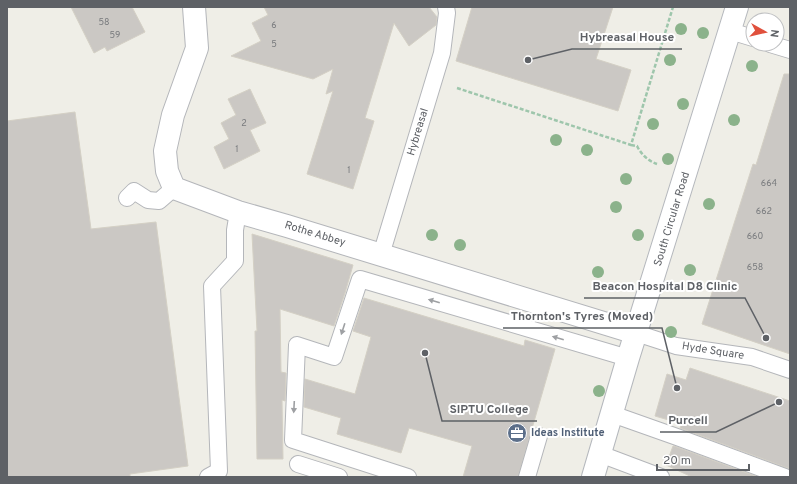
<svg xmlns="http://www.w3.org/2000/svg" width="797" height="484" font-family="Overpass,sans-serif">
	<rect width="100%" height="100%" fill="#efeee7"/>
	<!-- building -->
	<path fill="#cbc8c4" stroke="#d4d0c5" d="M71,7H132L145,32L107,51L105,47L94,53Z
		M264,7H429L437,17L436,25L409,46L394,23L365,118L374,121L353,189L307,174L333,91L326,94L333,69L313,79L231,56L261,41L252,23L268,15Z
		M472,7H613L596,59L631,70L618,111L456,61Z
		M784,74H790V354L702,324L753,164L756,165Z
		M250,89L266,123L250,130L260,151L224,169L214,147L229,139L221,123L236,115L228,99Z
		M75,112L91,229L156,222L188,466L130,474V477H7V121Z
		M252,234L353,265L345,293L334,326L280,309L281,372L286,373L285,401L282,400L283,459H257L255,331H257Z
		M364,298L524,346L525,340L555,349L518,477H463L472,446L409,428L401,453L337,434L341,418L304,407L305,379L355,394L371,337L353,331Z
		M690,368L790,401V469L680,428L682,424L655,416L667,374L686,380Z
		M673,446H674L758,477H692L666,465Z"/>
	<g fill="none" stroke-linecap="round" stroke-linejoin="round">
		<defs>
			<path id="lane" d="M730,31L753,38
				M770,44L790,50
				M127,198L134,191L148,200L159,201L174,188
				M381,255L442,53L447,13L446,7
				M636,333L676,346L752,357L790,370
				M612,414L677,437L785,477
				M600,454L661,477
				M298,464L339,477
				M208,477L219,471L212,286L235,261V230L238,212
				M408,477L293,440L297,345L334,357L360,279L628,358
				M527,477L539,436"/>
			<path id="street" d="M194,7L197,48L173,115L165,151L167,171L174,188L238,212L287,226L636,333"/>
			<path id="secondary" d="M593,477L628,358L737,7"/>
		</defs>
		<!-- lane casing -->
		<use href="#lane" stroke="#b4b6ba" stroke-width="18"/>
		<!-- street casing -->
		<use href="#street" stroke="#b4b6ba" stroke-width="24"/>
		<!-- secondary casing -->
		<use href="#secondary" stroke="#b5b8bd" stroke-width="24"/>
		<!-- path -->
		<path stroke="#9ec6ac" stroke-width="2.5" stroke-dasharray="4 2" stroke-linecap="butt" d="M457,88L631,145L673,7
			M631,145L637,146C641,154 648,161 657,164"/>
		<!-- lane -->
		<use href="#lane" stroke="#fff" stroke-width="16"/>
		<!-- street -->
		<use href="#street" stroke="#fff" stroke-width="22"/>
		<!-- secondary -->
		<use href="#secondary" stroke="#fff" stroke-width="22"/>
	</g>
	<!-- trees -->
	<g fill="#8bb28b">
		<circle cx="681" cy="29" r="6"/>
		<circle cx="703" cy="33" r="6"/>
		<circle cx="670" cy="60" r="6"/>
		<circle cx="752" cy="66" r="6"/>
		<circle cx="683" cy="104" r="6"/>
		<circle cx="734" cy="120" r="6"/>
		<circle cx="653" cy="124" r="6"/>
		<circle cx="556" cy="140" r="6"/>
		<circle cx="587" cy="150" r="6"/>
		<circle cx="668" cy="159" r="6"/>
		<circle cx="626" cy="179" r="6"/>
		<circle cx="709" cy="204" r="6"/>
		<circle cx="616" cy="207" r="6"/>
		<circle cx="432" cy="235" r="6"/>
		<circle cx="638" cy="235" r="6"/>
		<circle cx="460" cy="245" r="6"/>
		<circle cx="690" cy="270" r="6"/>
		<circle cx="598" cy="272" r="6"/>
		<circle cx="671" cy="332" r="6"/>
		<circle cx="599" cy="391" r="6"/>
	</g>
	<!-- one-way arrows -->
	<defs><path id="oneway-solid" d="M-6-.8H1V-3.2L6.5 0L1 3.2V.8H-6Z"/></defs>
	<g fill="#9ea0a3">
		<use href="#oneway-solid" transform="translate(434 301) rotate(-164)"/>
		<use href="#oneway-solid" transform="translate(343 329) rotate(108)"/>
		<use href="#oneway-solid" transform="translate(558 338) rotate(-164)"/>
		<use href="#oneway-solid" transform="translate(294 407) rotate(93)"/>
	</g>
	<!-- icons -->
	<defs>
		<symbol id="office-disc" viewBox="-11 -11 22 22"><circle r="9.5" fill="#5c6f8a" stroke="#fff"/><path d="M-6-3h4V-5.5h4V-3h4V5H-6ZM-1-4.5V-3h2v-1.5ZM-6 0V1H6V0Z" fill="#fff"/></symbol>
	</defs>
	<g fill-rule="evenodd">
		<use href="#office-disc" x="506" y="422" width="22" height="22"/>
	</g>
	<g text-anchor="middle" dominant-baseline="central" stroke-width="4" stroke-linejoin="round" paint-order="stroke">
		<!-- number labels -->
		<g font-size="9" fill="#797b7e">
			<text x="104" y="22">58</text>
			<text x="274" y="25">6</text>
			<text x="115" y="35">59</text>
			<text x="274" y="44">5</text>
			<text x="244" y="123">2</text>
			<text x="237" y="149">1</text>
			<text x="349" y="170">1</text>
			<text x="769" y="183">664</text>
			<text x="764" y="211">662</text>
			<text x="755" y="236">660</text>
			<text x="755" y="267">658</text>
		</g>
		<!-- street labels -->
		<g font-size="11" fill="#5e6166" stroke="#fff">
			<text transform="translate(418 132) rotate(-73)">Hybreasal</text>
			<text transform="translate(672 219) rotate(-73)">South Circular Road</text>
			<text transform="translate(315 234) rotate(17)">Rothe Abbey</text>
			<text transform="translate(713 351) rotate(9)">Hyde Square</text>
		</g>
		<!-- service labels -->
		<g font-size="11" font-weight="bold" fill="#4e5e75" stroke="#fff" text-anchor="start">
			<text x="531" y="433">Ideas Institute</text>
		</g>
	</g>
	<!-- callouts -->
	<path fill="none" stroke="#5e6166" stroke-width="1.5" d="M528 60L572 49H682M766 338L745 298H584M677 388L662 328H503M425 353L442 421H537M779 402L716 432H660"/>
	<g fill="#5e6166" stroke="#fff" stroke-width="1.5">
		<circle cx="528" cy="60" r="4"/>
		<circle cx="766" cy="338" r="4"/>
		<circle cx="677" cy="388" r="4"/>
		<circle cx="425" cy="353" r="4"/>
		<circle cx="779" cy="402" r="4"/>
	</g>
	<g font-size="12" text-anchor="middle" font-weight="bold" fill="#5e6166" stroke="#fff" stroke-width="4" stroke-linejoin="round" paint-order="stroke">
		<text x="627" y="41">Hybreasal House</text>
		<text x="665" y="290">Beacon Hospital D8 Clinic</text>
		<text x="582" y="320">Thornton's Tyres (Moved)</text>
		<text x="489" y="413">SIPTU College</text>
		<text x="688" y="424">Purcell</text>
	</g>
	<!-- border -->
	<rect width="797" height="484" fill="none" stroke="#5e6166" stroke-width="16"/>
	<!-- north arrow -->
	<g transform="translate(765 32) rotate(98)"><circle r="19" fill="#ffffff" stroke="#bfc0c2"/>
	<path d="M0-3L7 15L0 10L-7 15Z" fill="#e0503c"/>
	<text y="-6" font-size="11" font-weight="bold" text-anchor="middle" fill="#5e6166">N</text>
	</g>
	<!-- scale -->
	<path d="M657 464v6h92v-6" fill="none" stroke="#5e6166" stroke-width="2"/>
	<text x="663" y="464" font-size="12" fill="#5e6166" stroke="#ffffff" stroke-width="3" paint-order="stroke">20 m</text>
</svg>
